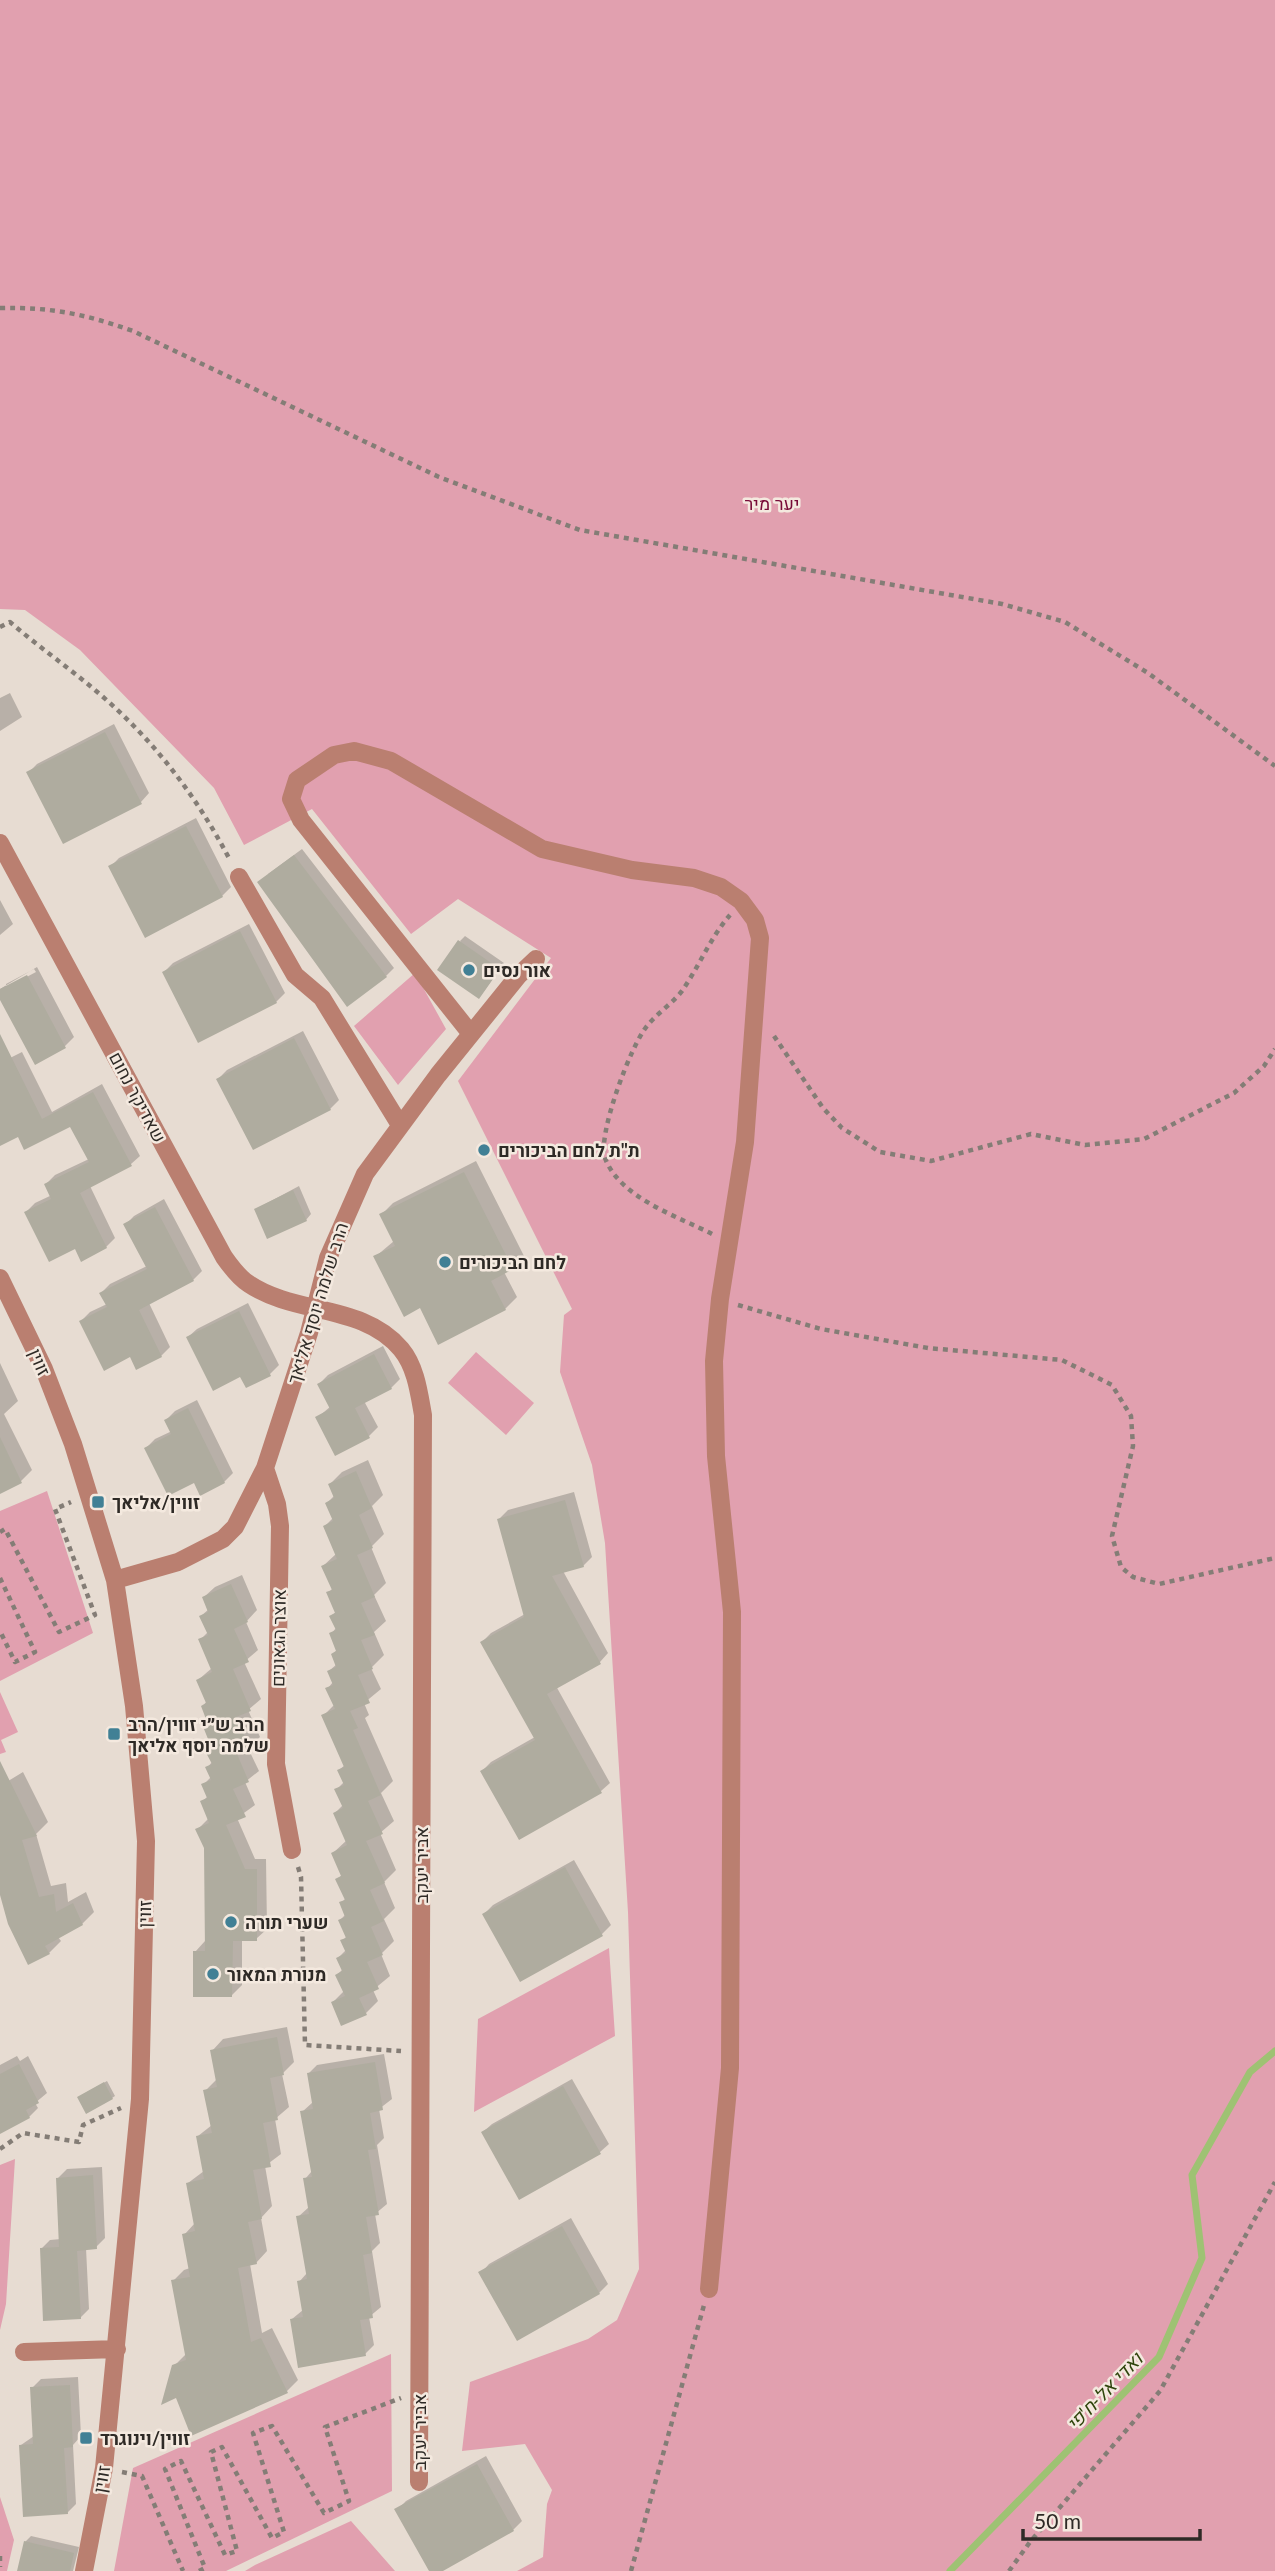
<svg xmlns="http://www.w3.org/2000/svg" width="1275" height="2571" font-family="Lato,Heebo,sans-serif">
	<rect width="100%" height="100%" fill="#e7dcd2"/>
	<!-- green -->
	<path fill="#e1a0af" d="M0,0H1275V2571H517L543,2557L547,2504L552,2490L525,2444L462,2451L470,2382L588,2339L617,2320L639,2269L628,1912L605,1543L592,1465L560,1372L564,1315L572,1309L458,1081L551,958L458,899L411,934L312,809L244,845L214,788L80,650L25,610L0,609Z
		M415,973L446,1029L398,1085L354,1026Z
		M476,1352L534,1403L506,1435L448,1383Z
		M47,1491L93,1633L0,1681V1511Z
		M0,1692L18,1732L1,1740L6,1752L0,1754Z
		M609,1948L615,2036L474,2112L478,2019Z
		M15,2159L6,2304L0,2330V2165Z
		M391,2354L392,2491L226,2571H114L133,2468Z
		M0,2497L14,2540L7,2571H0Z
		M351,2521L395,2571H245L255,2565Z"/>
	<!-- shadow -->
	<path fill="#0003" fill-rule="evenodd" d="M10,693L22,717L0,731V698Z
		M114,724L149,793L141,802L28,773L37,764Z
		M196,818L231,887L222,896L110,867L119,858Z
		M302,849L394,968L386,976L268,874Z
		M0,900L13,924L0,935Z
		M249,924L285,993L276,1002L164,972L173,963Z
		M465,936L504,963L484,991L460,941Z
		M37,967L74,1037L65,1046L35,1063L0,996V989ZM34,969L36,972L6,988V984Z
		M303,1031L339,1100L330,1109L218,1079L227,1070Z
		M22,1052L52,1112L102,1084L140,1156L131,1164L90,1186L115,1238L106,1247L75,1246L26,1212L35,1203L52,1195L46,1184L55,1175L89,1159L71,1124L19,1134L0,1144V1063Z
		M476,1161L524,1256L504,1272L517,1297L505,1309L421,1306L375,1257L394,1241L381,1215L393,1203Z
		M299,1186L311,1214L306,1220L256,1209Z
		M164,1199L202,1271L193,1280L149,1303L170,1347L161,1356L130,1355L81,1321L90,1312L107,1304L101,1293L110,1284L147,1266L125,1225L134,1216Z
		M248,1303L279,1365L270,1374H241L188,1337L197,1329Z
		M383,1346L400,1379L391,1388L364,1401L378,1427L369,1436L317,1418L331,1406L319,1384L328,1375Z
		M0,1363L18,1401L4,1414L32,1470L21,1481L0,1492Z
		M197,1400L233,1473L224,1482L146,1448L155,1439L172,1431L166,1420L175,1411Z
		M368,1460L383,1495L372,1506L384,1534L371,1547L386,1583L374,1595L386,1621L374,1632L384,1655L371,1668L381,1689L364,1703L369,1715L365,1718L393,1781L381,1793L394,1821L380,1833L396,1870L384,1882L395,1908L384,1919L394,1941L381,1954L390,1976L373,1990L378,2001L366,2013L333,2002L344,1991L337,1975L343,1969L338,1958L346,1950L342,1941L347,1936L340,1920L346,1914L341,1903L346,1898L338,1879L342,1875L333,1853L347,1840L335,1813L343,1805L337,1789L344,1782L339,1770L345,1765L323,1716L335,1704L328,1688L333,1682L329,1671L337,1664L333,1654L338,1649L331,1634L336,1628L331,1616L336,1612L328,1593L333,1588L323,1566L336,1554L325,1526L333,1518L327,1503L335,1495L330,1484L342,1472Z
		M574,1492L592,1557L583,1566L563,1571L608,1653L600,1662L556,1686L610,1783L601,1791L482,1771L491,1762L535,1737L482,1642L491,1633L525,1614L499,1519L508,1510Z
		M242,1575L257,1610L246,1622L258,1650L244,1662L261,1699L248,1710L260,1737L248,1748L259,1771L245,1782L255,1805L237,1818L255,1859H266L267,1929L256,1939H242V1985L232,1995L195,1952L205,1941L206,1848L198,1829L209,1818L202,1802L208,1796L203,1785L211,1777L207,1768L212,1762L205,1747L211,1741L206,1730L210,1725L203,1706L207,1701L198,1680L212,1668L200,1640L208,1632L201,1616L209,1609L204,1597L215,1587Z
		M23,1772L48,1822L36,1834L51,1886L66,1883L68,1902L86,1892L94,1912L82,1924L58,1937L61,1941L49,1953L0,1888V1786Z
		M574,1860L611,1925L602,1934L521,1979L484,1914L493,1905Z
		M287,2027L294,2062L282,2074L289,2107L275,2119L281,2154L265,2166L272,2206L261,2218L267,2251L256,2263L250,2264L262,2333L272,2328L298,2380L287,2391L174,2366L186,2354L173,2281L184,2270L190,2268L184,2235L195,2223L188,2183L204,2171L198,2136L212,2125L205,2091L217,2079L212,2051L223,2039Z
		M384,2054L392,2099L379,2109L384,2138L377,2145L387,2204L375,2214L380,2243L372,2251L381,2307L369,2317L374,2345L365,2354L292,2319L303,2310L299,2282L307,2273L298,2217L309,2207L305,2179L312,2171L302,2112L313,2102L308,2074L317,2065Z
		M17,2056L20,2061L28,2056L47,2093L35,2103L38,2108L29,2117L0,2132V2065Z
		M572,2079L609,2144L600,2152L520,2198L483,2132L492,2124Z
		M107,2081L115,2096L112,2098L82,2095Z
		M102,2167L105,2238L96,2247L86,2248L89,2309L80,2318L41,2249L50,2240L61,2239L58,2178L67,2169Z
		M571,2218L608,2284L599,2293L481,2273L489,2264Z
		M78,2377L81,2436L73,2445L76,2504L67,2513L21,2445L34,2436L32,2388L41,2379Z
		M486,2456L522,2521L513,2530L440,2571H431L397,2510L406,2501Z
		M31,2536L79,2547L73,2571H18L25,2542Z"/>
	<g fill="none" stroke-linecap="round" stroke-linejoin="round">
		<!-- stream -->
		<path stroke="#9ec273" stroke-width="7" d="M950,2571L1159,2357L1202,2258L1192,2175L1250,2072L1275,2051"/>
	</g>
	<!-- building -->
	<path fill="#afac9f" d="M105,732L142,804L63,844L26,772Z
		M186,826L223,897L145,938L108,866Z
		M294,855L387,977L347,1007L257,882Z
		M240,931L277,1003L198,1043L162,972Z
		M458,940L500,969L479,999L437,970Z
		M27,975L66,1048L35,1065L0,1000V989Z
		M0,1034L42,1119L93,1092L132,1166L80,1193L107,1248L81,1262L75,1249L49,1262L24,1212L51,1199L44,1184L89,1162L70,1127L24,1150L18,1137L0,1146Z
		M294,1038L331,1110L253,1150L216,1079Z
		M464,1172L513,1269L491,1281L506,1310L438,1345L420,1308L404,1317L373,1256L395,1246L379,1214Z
		M293,1190L307,1221L267,1239L254,1209Z
		M155,1207L194,1281L139,1310L162,1357L136,1370L130,1357L104,1371L79,1321L107,1307L99,1293L147,1269L123,1224Z
		M239,1311L271,1376L246,1388L240,1377L213,1391L186,1337Z
		M374,1354L392,1389L355,1408L370,1438L335,1456L315,1417L330,1409L317,1384Z
		M188,1408L225,1483L200,1496L194,1483L168,1496L144,1448L171,1434L164,1420Z
		M0,1437L22,1483L0,1494Z
		M356,1471L372,1508L359,1515L373,1548L357,1555L375,1597L361,1603L375,1635L361,1640L373,1669L358,1675L370,1703L350,1711L358,1728L353,1730L381,1795L368,1801L383,1834L366,1841L385,1883L370,1890L384,1921L371,1927L383,1955L367,1962L379,1989L359,1998L367,2015L341,2026L331,2002L345,1996L335,1975L342,1971L336,1958L346,1953L340,1940L346,1938L338,1920L345,1917L339,1902L345,1900L335,1879L341,1876L331,1853L347,1845L333,1813L343,1808L334,1789L344,1785L337,1770L344,1767L321,1715L335,1709L325,1688L333,1685L327,1671L336,1667L331,1654L336,1651L329,1633L336,1630L329,1616L335,1613L326,1592L332,1590L321,1566L337,1559L323,1526L333,1521L325,1503L334,1498L328,1484Z
		M565,1500L584,1567L552,1576L601,1664L547,1694L602,1793L519,1840L480,1771L535,1740L480,1642L524,1617L497,1519Z
		M231,1584L248,1622L234,1629L249,1662L233,1669L251,1711L236,1717L250,1749L237,1754L249,1782L233,1789L246,1817L226,1825L245,1869H257V1941H233L232,1997H193V1951H205L204,1848L195,1829L209,1823L200,1801L207,1798L201,1784L211,1780L205,1767L212,1764L203,1747L210,1744L204,1729L209,1727L201,1706L206,1703L196,1680L212,1672L198,1639L208,1635L199,1616L208,1612L202,1597Z
		M0,1761L37,1836L22,1840L39,1897L54,1894L56,1912L73,1903L83,1925L45,1946L50,1954L28,1965L8,1924L0,1895Z
		M565,1867L603,1936L520,1982L482,1914Z
		M277,2037L284,2075L270,2078L278,2120L263,2123L271,2167L253,2170L262,2219L248,2222L257,2264L238,2268L251,2342L261,2338L288,2393L191,2436L176,2398L161,2405L172,2365L186,2360L171,2280L190,2277L182,2234L195,2231L186,2183L204,2179L196,2136L212,2133L203,2090L217,2087L210,2050Z
		M375,2062L383,2110L370,2113L376,2149L368,2150L379,2215L366,2217L372,2253L363,2255L373,2318L360,2320L366,2356L298,2368L290,2319L303,2317L297,2281L307,2279L296,2216L309,2214L303,2178L312,2177L300,2111L313,2109L307,2073Z
		M19,2064L39,2103L26,2110L30,2118L0,2134V2074Z
		M104,2082L113,2099L86,2114L77,2097Z
		M563,2086L601,2154L519,2200L481,2132Z
		M93,2175L97,2249L77,2251L81,2319L43,2321L40,2248L59,2247L56,2178Z
		M562,2226L600,2294L517,2341L478,2272Z
		M70,2385L73,2447L64,2448L68,2514L23,2517L19,2445L33,2444L30,2387Z
		M477,2464L514,2531L443,2571H429L394,2509Z
		M24,2541L74,2553L70,2571H17Z"/>
	<g fill="none" stroke-linecap="round" stroke-linejoin="round">
		<!-- path -->
		<path stroke="#847d76" stroke-width="4.5" stroke-dasharray="5 5" stroke-linecap="butt" d="M0,308C51,307 85,314 133,331L439,477L580,530L1002,604L1065,622L1148,673L1275,766
			M0,627L10,622C40,648 72,670 102,696C156,743 197,797 230,860
			M774,1036L823,1108L842,1128L880,1152L931,1161L1031,1134L1085,1145L1144,1139L1234,1093L1264,1066L1275,1049
			M712,1234C677,1216 620,1198 605,1158C597,1135 631,1045 647,1026C658,1012 675,1002 684,988C700,964 711,937 730,915
			M738,1305L821,1329L928,1348L1062,1360L1112,1385L1131,1416L1133,1446L1112,1536L1121,1567L1133,1577L1159,1584L1275,1558
			M0,1532L5,1529L59,1632L95,1615L55,1509L71,1502
			M0,1578L35,1652L15,1662L0,1631
			M298,1867L301,1877L305,2045L401,2051
			M0,2149L23,2133L79,2142L83,2125L121,2108
			M122,2472L142,2476L183,2571
			M0,2556V2567
			M199,2571L205,2568L165,2469L181,2461L225,2555L237,2551L211,2452L222,2447L272,2538L284,2532L253,2433L272,2426L324,2513L349,2501L325,2427L401,2398
			M631,2571L704,2305
			M1009,2571L1030,2542L1160,2391L1275,2182"/>
		<!-- minor -->
		<path stroke="#ba7f70" stroke-width="18" d="M0,843L224,1257C231,1267 239,1278 249,1284C295,1315 364,1304 401,1349C416,1367 419,1393 423,1415L419,2482
			M239,877L295,975L322,998L400,1125
			M471,1034L301,820L291,799L297,780L334,755L354,751L391,761L542,849L632,870L694,878L721,887L741,901L755,920L760,938L745,1142L720,1299L714,1361L716,1456L732,1612L730,2068L709,2289
			M0,1278L44,1369L73,1444L115,1580L134,1706L146,1841L140,2099L104,2468L84,2571
			M265,1468L277,1504L280,1526L276,1764L292,1850
			M115,1580L178,1562L223,1539L235,1527L265,1468L309,1333L328,1258L365,1174L438,1075L518,976L536,959
			M24,2352L117,2349"/>
	</g>
	<!-- markers -->
	<g fill="#418095" stroke="#f4e9df" stroke-width="2.5">
		<circle cx="469" cy="970" r="7"/>
		<circle cx="484" cy="1150" r="7"/>
		<circle cx="445" cy="1262" r="7"/>
		<rect x="91" y="1495" width="14" height="14" rx="3.5"/>
		<rect x="107" y="1727" width="14" height="14" rx="3.5"/>
		<circle cx="231" cy="1922" r="7"/>
		<circle cx="213" cy="1974" r="7"/>
		<rect x="79" y="2431" width="14" height="14" rx="3.5"/>
	</g>
	<g text-anchor="middle" dominant-baseline="central" stroke-width="5" stroke-linejoin="round" paint-order="stroke">
		<!-- park labels -->
		<g font-size="18" fill="#780b38" stroke="#f4e9df">
			<text x="772" y="503">יער מיר</text>
		</g>
		<!-- poi labels -->
		<g font-size="18" font-weight="bold" fill="#2e2a26" stroke="#f4e9df" text-anchor="start">
			<text x="483" y="970">אור נסים</text>
			<text x="498" y="1150">ת"ת לחם הביכורים</text>
			<text x="459" y="1262">לחם הביכורים</text>
			<text x="112" y="1502">זווין/אליאך</text>
			<text x="128" y="1724">הרב ש״י זווין/הרב<tspan x="128" dy="21">שלמה יוסף אליאך</tspan></text>
			<text x="245" y="1922">שערי תורה</text>
			<text x="227" y="1974">מנורת המאור</text>
			<text x="100" y="2438">זווין/וינוגרד</text>
		</g>
		<!-- street labels -->
		<g font-size="18" fill="#2e2a26" stroke="#f4e9df">
			<text transform="translate(138 1097) rotate(62)">שאדיקר נחום</text>
			<text transform="translate(317 1303) rotate(-73)">הרב שלמה יוסף אליאך</text>
			<text transform="translate(40 1362) rotate(67)">זווין</text>
			<text transform="translate(278 1638) rotate(-89)">אוצר הגאונים</text>
			<text transform="translate(421 1865) rotate(-90)">אביר יעקב</text>
			<text transform="translate(144 1914) rotate(-89)">זווין</text>
			<text transform="translate(419 2432) rotate(-90)">אביר יעקב</text>
			<text transform="translate(101 2479) rotate(-80)">זווין</text>
		</g>
		<!-- water labels -->
		<g font-size="19" font-style="italic" fill="#2f450c" stroke="#f4e9df">
			<text transform="translate(1104 2391) rotate(-46)">ואדי אל-ח'פי</text>
		</g>
	</g>
	<!-- scale -->
	<path d="M1023 2529v10h177v-10" fill="none" stroke="#2e2a26" stroke-width="3.5"/>
	<text x="1034" y="2529" font-size="21" fill="#2e2a26" stroke="#f4e9df" stroke-width="5" paint-order="stroke">50 m</text>
</svg>
